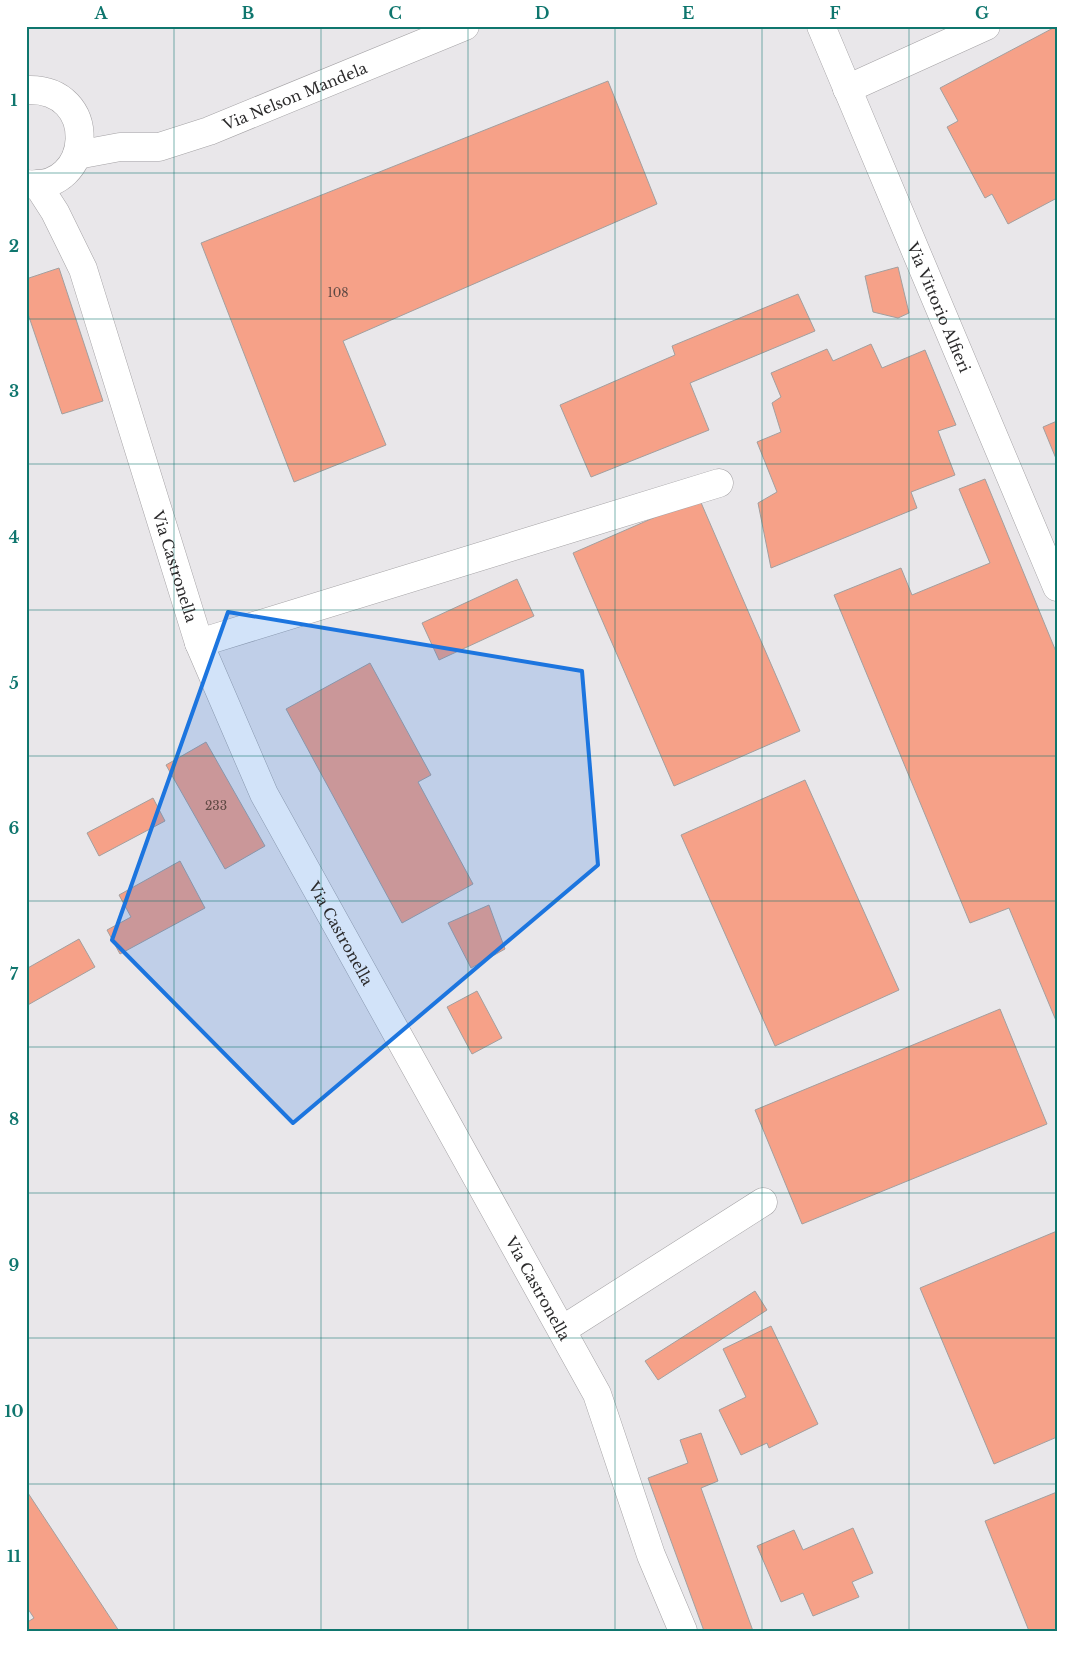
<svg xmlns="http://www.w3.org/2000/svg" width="1083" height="1657" font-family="'Libre Baskerville',serif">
	<rect width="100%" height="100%" fill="#e9e7ea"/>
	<!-- building -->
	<path fill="#f6a188" stroke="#a39f9e" d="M1057,26V198L1008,224L992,194L985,198L947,127L958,121L940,88Z
		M608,81L657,204L343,341L386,445L294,482L201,243Z
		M898,267L909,313L898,318L873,312L865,276Z
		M59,268L103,401L62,414L26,308V279Z
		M798,294L815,331L690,383L709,430L591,477L560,405L675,355L672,346Z
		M871,344L882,368L925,350L956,425L938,431L955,475L911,492L917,508L771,568L758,503L777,492L757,442L781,432L772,403L781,397L771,373L827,349L833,361Z
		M1057,421V461L1043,427Z
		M985,479L1057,654V1023L1009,908L970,923L834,595L901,568L912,595L990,563L959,489Z
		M699,498L800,731L674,786L573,553Z
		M517,579L534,616L439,660L422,623Z
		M370,663L431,775L418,782L473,884L402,923L286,709Z
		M206,742L265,846L225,869L166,765Z
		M805,780L899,990L775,1046L681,835Z
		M153,798L165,821L99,856L87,833Z
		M180,861L205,908L120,954L107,930L131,917L119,895Z
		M489,905L505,949L471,968L448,923Z
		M79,939L95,967L26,1006V969Z
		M477,991L502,1038L472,1054L447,1007Z
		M1000,1009L1047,1124L802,1224L755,1110Z
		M1057,1231V1437L994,1464L920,1288Z
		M755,1291L767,1310L658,1380L645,1361Z
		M771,1326L818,1424L769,1448L767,1443L741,1455L719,1410L746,1397L723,1349Z
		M701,1433L718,1481L701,1488L753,1631H704L648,1478L688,1463L680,1440Z
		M26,1490L119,1631H26V1623L34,1618L26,1606Z
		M1057,1492V1631H1029L985,1521Z
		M853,1528L873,1573L852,1582L859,1597L813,1616L803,1593L781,1602L757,1546L794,1530L803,1550Z"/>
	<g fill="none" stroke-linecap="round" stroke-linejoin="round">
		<defs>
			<g id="minor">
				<path id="s1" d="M821,26L1057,587"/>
				<path d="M847,89L986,26"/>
				<path d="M26,90C101,86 94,193 26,184"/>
				<path id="s2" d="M77,155L120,147H159L209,131L465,26"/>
				<path id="s3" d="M37,184L55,212L83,269L199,643L264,794L597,1394L651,1555L683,1631"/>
				<path d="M199,643L719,483"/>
				<path d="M562,1330L763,1202"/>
			</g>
		</defs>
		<!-- minor casing -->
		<use href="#minor" stroke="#a4a2a5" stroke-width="29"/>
		<!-- minor -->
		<use href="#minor" stroke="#fff" stroke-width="28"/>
	</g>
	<!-- marked area -->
	<path fill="#1c75df" fill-opacity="0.2" stroke="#1c75df" stroke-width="4" stroke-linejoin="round" d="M228,612L582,671L598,865L293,1123L112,940Z"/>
	<!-- grid -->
	<path fill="none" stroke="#0f766e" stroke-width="1" stroke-opacity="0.55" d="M174,26V1631M321,26V1631M468,26V1631M615,26V1631M762,26V1631M909,26V1631M26,173H1057M26,319H1057M26,464H1057M26,610H1057M26,756H1057M26,901H1057M26,1047H1057M26,1193H1057M26,1338H1057M26,1484H1057"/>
	<g text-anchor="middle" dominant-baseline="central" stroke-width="4" stroke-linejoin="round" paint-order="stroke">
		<!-- number labels -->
		<g font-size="12" fill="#5e4843">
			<text x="338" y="292">108</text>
			<text x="216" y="805">233</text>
		</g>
		<!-- street labels -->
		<g font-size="15" fill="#2c2b2c" stroke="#fff">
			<text stroke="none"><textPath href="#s2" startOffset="228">Via Nelson Mandela</textPath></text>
			<text stroke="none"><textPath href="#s1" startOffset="305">Via Vittorio Alfieri</textPath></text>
			<text stroke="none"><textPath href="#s3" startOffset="408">Via Castronella</textPath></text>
			<text stroke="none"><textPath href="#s3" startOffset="812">Via Castronella</textPath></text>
			<text stroke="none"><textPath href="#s3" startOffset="1218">Via Castronella</textPath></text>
		</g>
	</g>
	<!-- border -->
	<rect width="1083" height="1657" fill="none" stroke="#ffffff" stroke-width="55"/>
	<rect x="28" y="28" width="1028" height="1602" fill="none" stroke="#0f766e" stroke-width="2"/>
	<g font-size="16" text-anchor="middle" font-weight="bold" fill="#0f766e">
		<text x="101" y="19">A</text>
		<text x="248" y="19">B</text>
		<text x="395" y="19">C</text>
		<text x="542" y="19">D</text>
		<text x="688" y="19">E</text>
		<text x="835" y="19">F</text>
		<text x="982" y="19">G</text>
		<text x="14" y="106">1</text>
		<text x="14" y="252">2</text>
		<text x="14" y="397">3</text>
		<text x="14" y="543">4</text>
		<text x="14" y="689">5</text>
		<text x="14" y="834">6</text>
		<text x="14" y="980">7</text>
		<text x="14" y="1125">8</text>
		<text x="14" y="1271">9</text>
		<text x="14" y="1417">10</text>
		<text x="14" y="1562">11</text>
	</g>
</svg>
